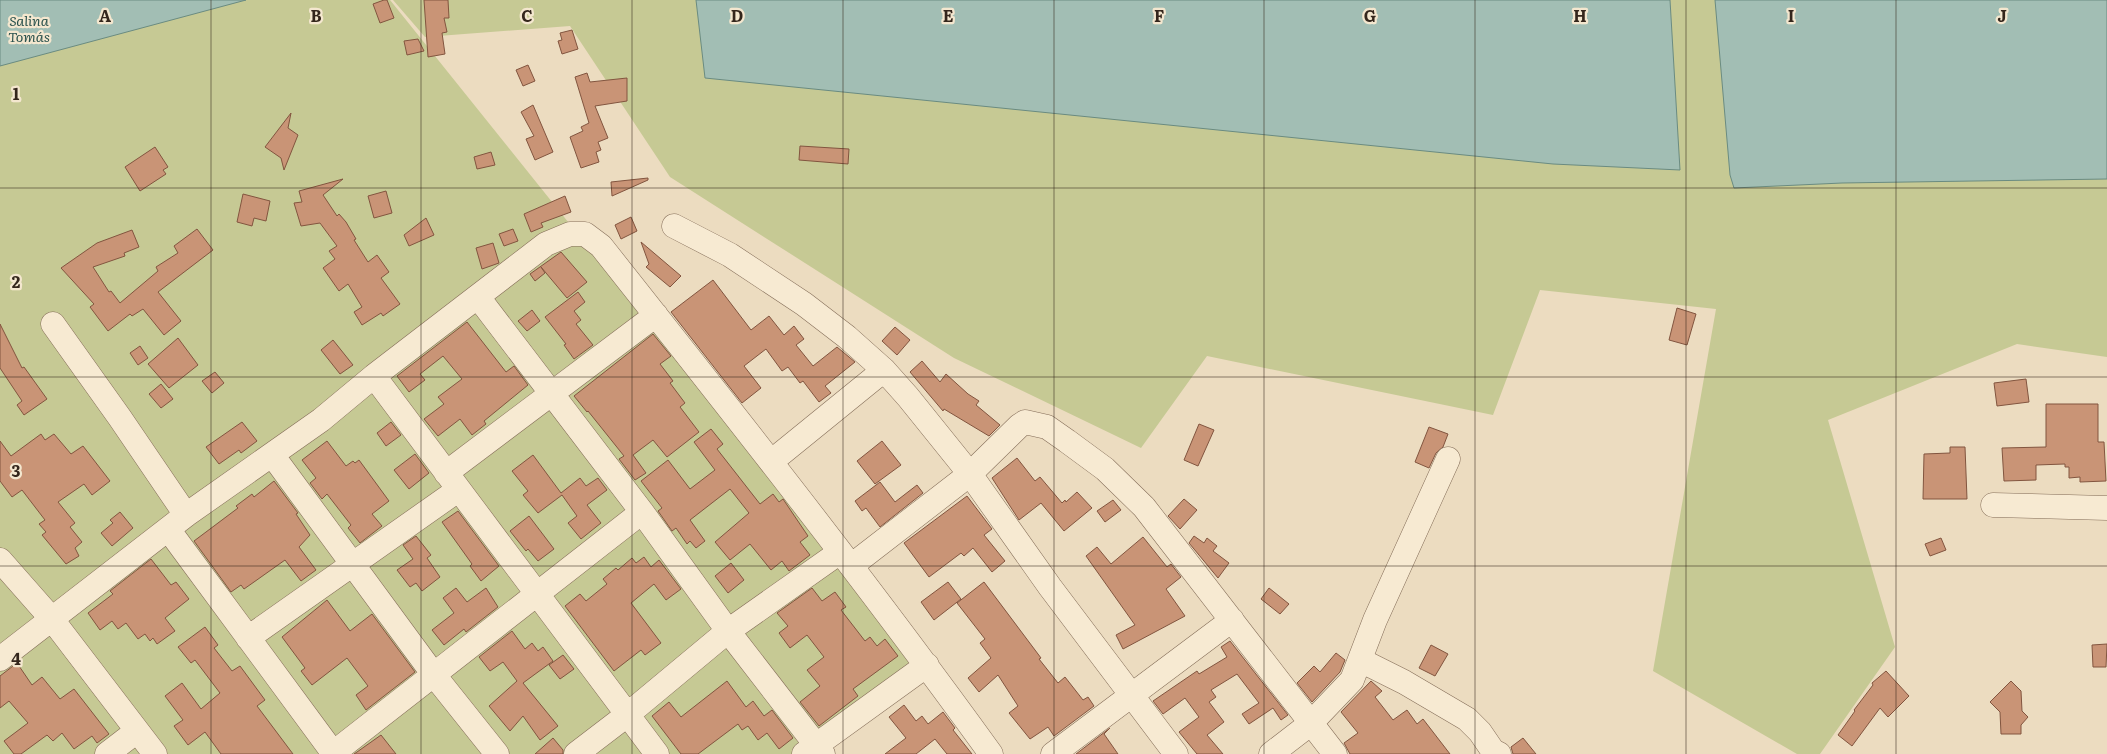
<svg xmlns="http://www.w3.org/2000/svg" width="2107" height="754" font-family="Literata,serif">
	<rect width="100%" height="100%" fill="#ecdcc0"/>
	<!-- green -->
	<path fill="#c6c994" d="M0,0H390L921,662L805,754H0Z
		M393,0H2107V357L2017,344L1828,420L1895,647L1820,754H1797L1653,671L1716,309L1540,290L1493,415L1207,356L1141,448L954,358L670,177L570,26L425,37Z"/>
	<!-- water -->
	<path fill="#a2beb4" stroke="#6a8b81" d="M0,0H246L0,66Z
		M696,0H1670L1680,170L1553,164L705,78Z
		M1715,0H2107V179L1842,183L1734,188L1730,175Z"/>
	<!-- building -->
	<path fill="#c99476" stroke="#82553f" d="M384,0H387L394,18L380,23L373,4Z
		M424,0H448L449,18H444L447,32L442,33L445,54L428,57Z
		M572,30L578,49L562,54L558,41L562,40L560,33Z
		M418,39L424,51L407,55L404,41Z
		M528,65L535,81L523,86L516,70Z
		M587,73L590,82L627,78V101L595,106L608,138L598,142L601,150L596,152L599,162L581,168L570,137L583,131L581,127L589,123L575,77Z
		M533,105L553,152L535,160L526,139L534,136L521,112Z
		M291,113L288,128L298,135L284,170L281,158L265,147Z
		M800,146L849,149L848,164L799,160Z
		M155,147L168,167L163,170L166,174L140,191L125,167Z
		M491,152L495,165L477,169L474,157Z
		M648,178V180L612,196L611,182Z
		M343,179L323,195L337,216L339,214L346,222L356,239L354,240L368,262L377,255L389,272L381,278L400,304L383,316L381,313L362,325L354,312L362,307L348,284L339,291L323,268L335,259L329,251L337,246L320,223L301,226L294,203L302,202L299,191Z
		M386,191L392,213L374,218L368,196Z
		M243,194L270,201L266,221L254,218L252,226L237,222Z
		M565,196L571,212L541,223L543,227L531,232L524,214Z
		M631,217L637,231L621,239L615,225Z
		M426,218L434,235L409,246L404,235Z
		M197,229L213,250L158,292L181,321L164,335L143,309L132,316L130,314L108,331L90,307L94,304L61,268L97,243L132,230L139,247L124,253L125,256L93,267L109,292L111,291L120,303L158,271L156,267L178,253L174,246Z
		M513,229L518,241L504,246L499,234Z
		M641,242L681,276L670,287L646,267L649,264Z
		M493,243L499,263L482,269L476,248Z
		M561,252L587,282L567,298L541,267L545,273L535,281L530,274Z
		M713,280L751,330L769,316L784,335L794,326L804,339L796,345L813,366L837,347L855,362L825,386L831,393L819,402L803,381L800,383L788,367L782,371L766,349L744,366L761,388L742,403L671,312Z
		M578,292L585,302L574,311L581,320L576,324L593,345L574,359L564,345L566,344L545,317Z
		M1677,308L1696,314L1687,345L1669,340Z
		M532,310L540,321L527,331L518,321Z
		M467,322L506,372L514,366L528,385L484,421L486,424L472,435L460,419L438,436L424,419L444,404L438,397L462,379L443,356L420,374L425,380L409,392L397,376Z
		M0,324L22,368L24,367L47,399L24,415L17,405L22,401L0,368Z
		M895,327L910,340L897,355L882,341Z
		M653,334L671,356L660,364L673,381L670,383L685,403L680,407L699,432L667,457L653,440L633,455L646,473L635,480L619,459L624,456L588,411L587,412L574,396Z
		M178,338L198,365L169,388L148,364Z
		M333,340L353,365L340,374L321,350Z
		M140,346L148,358L138,365L130,353Z
		M922,361L940,382L946,374L968,394L979,401L976,405L1000,425L989,436L944,409L943,411L910,372Z
		M215,372L224,383L212,393L202,381Z
		M2026,379L2029,402L1997,406L1994,383Z
		M161,384L173,399L161,408L149,394Z
		M2046,404H2098V442H2104L2106,481L2080,482V477L2069,478V467H2065V464L2036,465V480L2004,481L2002,448L2046,447Z
		M242,422L257,441L241,453L239,450L219,464L206,447Z
		M391,422L401,435L386,446L377,433Z
		M1199,424L1214,430L1198,466L1184,460Z
		M1429,427L1448,434L1443,447L1436,453L1429,468L1415,462Z
		M711,429L723,444L717,449L760,504L773,494L779,502L783,499L808,536L800,542L810,555L789,571L782,561L771,570L750,544L730,560L715,542L749,513L730,489L690,520L705,541L696,548L690,541L687,544L676,528L672,531L658,511L662,508L641,481L668,460L690,489L715,470L694,442Z
		M41,434L45,440L54,434L71,454L83,446L110,481L92,495L84,484L58,502L75,523L70,527L82,542L75,548L79,556L66,564L42,535L46,532L39,524L45,520L22,490L12,497L0,481V441L11,456Z
		M327,441L346,466L353,461L355,463L359,460L389,501L372,514L382,526L360,543L348,528L351,525L327,494L322,499L310,483L316,478L302,460Z
		M882,441L901,465L875,484L857,461Z
		M1950,447H1965L1967,499H1923L1924,454L1950,453Z
		M415,454L429,473L409,489L394,470Z
		M533,455L561,493L580,478L586,486L598,478L607,490L587,505L601,523L581,539L568,523L577,516L562,495L538,513L523,495L528,491L512,471Z
		M1017,458L1035,481L1040,477L1062,503L1065,500L1066,502L1077,492L1092,508L1064,531L1041,503L1019,520L992,478Z
		M274,481L298,513L296,514L310,535L299,547L316,570L301,581L285,560L254,582L244,589L241,585L231,592L194,541L238,508L236,506L252,494L254,497Z
		M880,482L895,502L917,485L923,493L880,527L866,508L862,511L855,501Z
		M967,496L992,529L984,535L1005,561L992,572L973,548L964,556L961,553L929,577L904,543Z
		M1184,499L1197,510L1180,529L1168,516Z
		M1113,500L1121,510L1105,522L1097,511Z
		M458,511L499,566L481,581L470,566L472,564L442,522Z
		M120,512L133,528L112,546L101,533L113,523L110,520Z
		M529,516L554,549L538,561L528,549L526,551L510,531Z
		M416,536L431,555L427,558L440,577L422,591L416,583L410,587L397,570L413,559L403,545Z
		M1194,536L1204,543L1207,538L1217,546L1213,551L1229,563L1218,578L1189,543Z
		M1143,537L1167,567L1171,564L1181,577L1166,589L1185,616L1123,649L1116,635L1135,625L1086,556L1097,547L1111,564Z
		M1941,538L1946,550L1930,556L1925,544Z
		M644,557L651,567L659,560L681,589L666,600L654,584L631,603L661,643L645,655L641,650L614,671L565,606L580,594L586,601L607,584L603,579L616,568L618,570L632,558L636,563Z
		M151,559L171,585L176,582L189,599L165,618L175,631L157,644L153,638L150,641L145,634L138,639L126,623L118,629L112,621L100,630L88,613L113,594L110,591Z
		M731,563L744,580L728,593L715,576Z
		M948,582L961,599L934,620L921,602Z
		M984,582L1041,658L1039,659L1058,683L1065,677L1083,700L1088,697L1094,706L1054,736L1048,727L1030,739L1009,713L1018,706L998,675L979,692L968,678L991,658L980,643L985,639L957,603Z
		M456,588L467,602L486,588L498,607L466,632L464,629L444,645L432,630L454,613L443,598Z
		M812,588L822,601L835,592L846,607L841,610L865,641L870,637L877,646L885,639L898,656L853,689L858,696L819,726L800,702L820,686L807,670L824,657L807,635L790,648L779,633L788,626L777,613Z
		M1269,588L1289,604L1280,614L1261,599Z
		M327,600L350,631L372,614L415,672L366,710L356,695L368,686L347,658L312,685L301,671L305,668L282,637Z
		M205,627L218,645L214,648L232,671L240,666L265,700L257,706L293,754H221L205,732L188,745L174,726L183,720L165,696L182,683L201,709L220,693L195,660L191,663L178,647Z
		M512,631L525,649L532,643L538,651L543,647L553,661L523,683L558,726L540,740L523,716L510,731L489,706L517,681L503,662L490,671L479,657Z
		M1230,641L1288,715L1281,720L1273,708L1249,724L1242,714L1259,703L1237,674L1211,690L1216,697L1209,702L1224,722L1207,735L1223,754H1197L1179,732L1199,717L1185,698L1163,714L1153,701L1197,671L1199,674L1227,657L1221,647Z
		M2107,644L2106,667H2093L2092,645Z
		M1431,645L1448,654L1435,676L1419,668Z
		M1336,653L1345,660L1340,672L1312,702L1297,683L1314,666L1320,672Z
		M563,655L574,669L560,679L549,665Z
		M17,663L32,685L42,677L60,699L74,689L109,734L97,743L92,736L74,749L62,733L53,741L47,735L21,754H14L4,741L28,723L9,701L0,708V676Z
		M1886,671L1909,696L1888,717L1880,708L1852,746L1838,735L1855,711L1854,710L1873,685L1872,683Z
		M727,681L746,707L753,701L764,716L772,710L793,738L779,749L767,733L758,740L748,726L742,730L738,724L698,754H681L652,716L669,702L681,717Z
		M1371,681L1382,691L1375,697L1393,720L1407,710L1417,724L1423,719L1450,754H1350L1344,743L1358,733L1341,712Z
		M2011,681L2021,691L2022,711L2028,717L2021,725V734H2001L2000,712L1990,702Z
		M904,705L916,721L922,716L928,724L943,712L955,728L953,730L972,754H947L935,739L916,754H885L906,738L889,717Z
		M1110,728L1104,734L1118,754H1076Z
		M381,735L396,754H354L357,752Z
		M553,738L563,750V754H535Z
		M1523,738L1536,754H1513L1511,747Z"/>
	<g fill="none" stroke-linecap="round" stroke-linejoin="round">
		<defs>
			<path id="minor" d="M674,226L730,255L804,304L847,337L884,370L908,397L970,474L1050,587L1176,754
				M478,297L642,512L728,631L823,754
				M53,324L120,418L186,515
				M374,376L657,754
				M273,456L434,675L497,754
				M772,461L884,370
				M446,473L656,315
				M1993,505L2107,508
				M168,529L334,754
				M0,560L51,618L155,754
				M851,566L970,474L1019,426L1025,422L1047,427L1067,441L1105,469L1144,507L1335,754
				M248,638L458,490
				M0,659L186,515L321,420L374,376L546,244L570,234H585L601,246C734,414 866,581 991,754
				M1360,660L1404,682L1467,719L1480,732L1493,751L1499,754
				M107,754L137,731
				M332,754L642,512
				M576,754L627,715L728,631L840,552
				M804,754L927,665
				M1053,754L1232,620
				M1271,754L1310,724L1352,680L1375,620L1448,459"/>
		</defs>
		<!-- minor casing -->
		<use href="#minor" stroke="#846d58" stroke-width="25"/>
		<!-- minor -->
		<use href="#minor" stroke="#f7ead2" stroke-width="24"/>
	</g>
	<!-- grid -->
	<path fill="none" stroke="#34261c" stroke-width="1" stroke-opacity="0.55" d="M211,0V754M421,0V754M632,0V754M843,0V754M1054,0V754M1264,0V754M1475,0V754M1686,0V754M1896,0V754M0,188H2107M0,377H2107M0,566H2107"/>
	<g text-anchor="middle" dominant-baseline="central" stroke-width="4.5" stroke-linejoin="round" paint-order="stroke">
		<!-- water labels -->
		<g font-size="14" font-style="italic" fill="#2c534e" stroke="#f4e7cf">
			<text x="29" y="20">Salina<tspan x="29" dy="16">Tomás</tspan></text>
		</g>
	</g>
	<g font-size="16" text-anchor="middle" font-weight="bold" fill="#34261c" stroke="#f4e7cf" stroke-width="4.5" stroke-linejoin="round" paint-order="stroke">
		<text x="105" y="22">A</text>
		<text x="316" y="22">B</text>
		<text x="527" y="22">C</text>
		<text x="737" y="22">D</text>
		<text x="948" y="22">E</text>
		<text x="1159" y="22">F</text>
		<text x="1370" y="22">G</text>
		<text x="1580" y="22">H</text>
		<text x="1791" y="22">I</text>
		<text x="2002" y="22">J</text>
		<text x="16" y="100">1</text>
		<text x="16" y="288">2</text>
		<text x="16" y="477">3</text>
		<text x="16" y="665">4</text>
	</g>
</svg>
